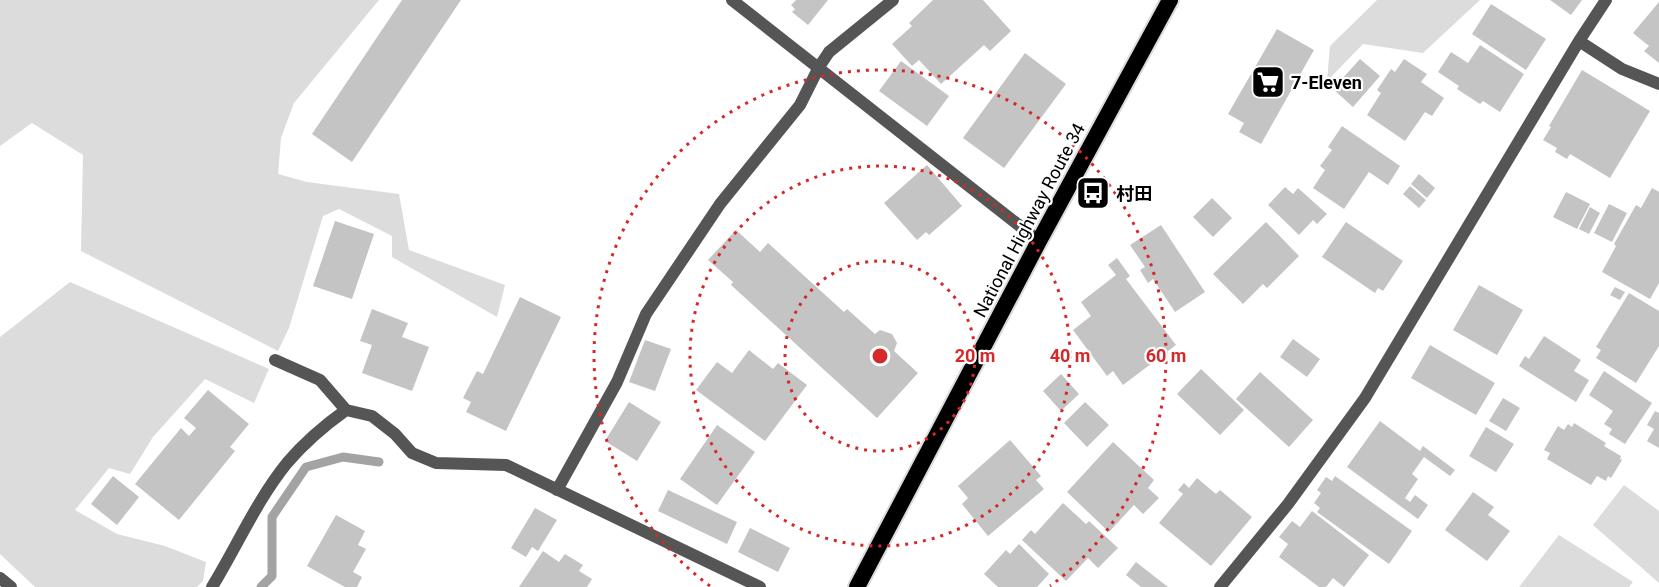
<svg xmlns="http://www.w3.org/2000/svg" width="1659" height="587" font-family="Roboto,'Noto Sans JP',sans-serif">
	<rect width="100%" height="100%" fill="#fff"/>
	<!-- green -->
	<path fill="#dcdcdc" d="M0,0H379L294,103L281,138L278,174L307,182L399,194L409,250L505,285L497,317L392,257V236L339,209L323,216L289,328L278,351L81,251L83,155L32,123L0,146Z
		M1377,0H1480L1423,53L1363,44L1327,81L1330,46Z
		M70,282L269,369L254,403L205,379L153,437L130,474L109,468L75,510L117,534L165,546L206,562L203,581L197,587H35L0,554V337Z
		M1624,485L1659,511V583L1593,525Z
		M1559,535L1633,582L1629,587H1519Z"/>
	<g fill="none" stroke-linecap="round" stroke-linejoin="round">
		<!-- stream -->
		<path stroke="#a3a3a3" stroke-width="9" d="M261,587L272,576V517L306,467L343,457L379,462"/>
	</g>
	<!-- building -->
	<path fill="#c4c4c4" d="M402,0H461L352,162L312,134Z
		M796,0H828L808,25L792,12L795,9L791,5Z
		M933,0H983L1011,31L990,51L984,45L941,84L919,60L912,66L892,44L912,26L909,23Z
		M1550,0H1582L1571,15Z
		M1659,2V63L1644,51L1649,46L1633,33Z
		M1491,4L1546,39L1526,70L1472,34Z
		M1277,29L1314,50L1261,144L1239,132L1244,123L1228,114Z
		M1480,45L1524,74L1500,112L1483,101L1480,104L1457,89L1459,86L1438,72L1451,52L1468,63Z
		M1025,53L1066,84L1004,168L963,138Z
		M1360,59L1380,76L1353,107L1333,89Z
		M1404,59L1427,74L1421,82L1444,98L1432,116L1425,112L1405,141L1367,115L1381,93L1377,90L1391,69L1395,72Z
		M901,61L949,96L927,126L879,91Z
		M1582,70L1650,111L1610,178L1570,154L1567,159L1555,152L1557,148L1543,140L1551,127L1549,126Z
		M1342,126L1400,166L1388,185L1369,172L1344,209L1313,188L1325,170L1320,166L1332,150L1328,147Z
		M927,165L962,206L929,235L926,232L917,240L884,203Z
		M1419,174L1435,188L1427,198L1411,184Z
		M1410,186L1426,200L1419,208L1403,194Z
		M1285,187L1293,194L1298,188L1327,214L1317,224L1313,220L1299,235L1268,205Z
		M1652,188L1659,192V283L1650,299L1602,272L1616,246L1614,244L1636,205L1641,208Z
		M1566,192L1590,204L1577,229L1553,217Z
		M1212,198L1232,218L1213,237L1193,217Z
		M1609,204L1627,213L1612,242L1594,233Z
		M1590,207L1600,213L1589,234L1579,229Z
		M335,221L374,234L352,299L313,286Z
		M1266,222L1299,256L1267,288L1263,284L1243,304L1213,274Z
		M1346,222L1403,261L1383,291L1378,288L1375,293L1322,257Z
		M1161,225L1205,292L1175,312L1153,279L1148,283L1140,270L1145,267L1130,245Z
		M736,230L760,252L768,243L844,312L847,309L875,334L880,330L892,334L897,343L894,351L918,373L877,418L731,285L733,282L708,260Z
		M1117,258L1130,276L1126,279L1176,345L1123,385L1113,371L1107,376L1073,330L1091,316L1081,302L1116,275L1108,265Z
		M1479,285L1523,310L1497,355L1453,330Z
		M1615,287L1625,292L1620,300L1610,295Z
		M1629,293L1659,311V346L1636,383L1596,358L1601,350L1596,347Z
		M520,297L561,317L506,431L466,412L471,402L463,398L477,371L483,374Z
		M372,309L408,323L402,337L429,347L412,391L362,373L372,345L360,341Z
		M1544,336L1581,360L1574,371L1589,380L1576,402L1519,366L1525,356L1529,359Z
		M1293,339L1320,359L1307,377L1280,357Z
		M645,340L671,349L655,391L629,382Z
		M1430,345L1495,383L1476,415L1411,378Z
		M749,350L773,369L778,363L807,385L765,441L696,390L717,362L732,373Z
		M1201,369L1244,410L1220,435L1177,394Z
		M1604,371L1652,403L1625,444L1609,434L1612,429L1604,424L1613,411L1589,395Z
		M1260,372L1313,420L1289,447L1236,399Z
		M1061,374L1079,394L1061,411L1043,391Z
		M208,390L249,424L230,447L235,451L179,520L135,484L181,428L189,436L196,428L184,418Z
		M1503,398L1520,408L1506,431L1489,421Z
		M629,402L661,422L637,461L605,441Z
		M1085,402L1109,425L1087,447L1064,423Z
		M1655,411L1659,413V448L1647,441L1654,429L1647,425Z
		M1380,421L1420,451L1423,446L1455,470L1450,476L1424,457L1412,474L1418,479L1405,498L1410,502L1415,495L1428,505L1418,519L1347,467Z
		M1574,423L1606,443L1604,446L1621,456L1620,459L1622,460L1611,478L1608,476L1606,481L1597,476L1591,485L1547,459L1550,453L1544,450L1558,426L1564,430L1568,424L1572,427Z
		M717,425L755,452L717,505L680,479Z
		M1486,427L1514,444L1496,472L1469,456Z
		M1010,440L1041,476L1036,480L1044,489L988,536L962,504L968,498L958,486Z
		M1113,442L1154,480L1148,488L1159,498L1143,514L1134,505L1109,532L1067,492Z
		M113,476L139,497L117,525L91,504Z
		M1335,476L1412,531L1389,564L1317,512L1320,508L1314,503L1321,493L1317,490L1326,477L1332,481Z
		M1197,478L1216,494L1220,490L1252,517L1211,566L1159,523L1183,494L1178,490L1184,483L1189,488Z
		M668,490L737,522L727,544L658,511Z
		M1473,492L1494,507L1488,515L1510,531L1487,561L1445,530Z
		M1063,503L1086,524L1089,521L1118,548L1098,568L1088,558L1066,581L1022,540L1031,530L1035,534Z
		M535,508L557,520L538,551L532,547L526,557L511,548Z
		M1312,511L1369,555L1344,587L1333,578L1326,587H1319L1279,557L1288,544L1279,537L1292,521L1300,527Z
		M336,515L365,531L358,545L366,549L353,572L362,577L357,587H345L307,566Z
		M750,528L790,548L778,572L738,552Z
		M1019,544L1049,574L1037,587H998L984,574L1006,550L1010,554Z
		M543,551L559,562L565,554L583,565L579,571L592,579L587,587H519Z
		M1136,562L1168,587H1141L1126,575Z"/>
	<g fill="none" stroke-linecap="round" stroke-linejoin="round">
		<defs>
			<path id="trunk" d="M857,587L1039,241L1170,0"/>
		</defs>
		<!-- trunk casing -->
		<use href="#trunk" stroke="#dbdbdb" stroke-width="20"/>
		<!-- minor -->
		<path stroke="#555" stroke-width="12" d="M732,0L1039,241
			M1579,41L1622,69L1659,84
			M275,360L320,380L346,410L372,416L395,434L412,453L436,463L506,465L760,587
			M557,490L617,382L646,314L720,204L800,105L819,67L829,52L893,0
			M0,578L11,587
			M212,587C237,546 257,500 287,463C304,443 325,425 346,410
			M1220,587L1288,504L1365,398L1579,41L1606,0"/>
		<!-- trunk -->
		<use href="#trunk" stroke="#000" stroke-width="16"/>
	</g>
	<!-- distance rings -->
	<g fill="none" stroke="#d62828" stroke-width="3" stroke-dasharray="3 6">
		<circle cx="880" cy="356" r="95"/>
		<circle cx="880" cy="356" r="190"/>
		<path d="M710 586A286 286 0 1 1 1050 586"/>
	</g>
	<!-- icons -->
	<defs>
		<symbol id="supermarket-square" viewBox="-11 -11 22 22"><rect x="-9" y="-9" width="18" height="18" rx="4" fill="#000" stroke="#fff"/><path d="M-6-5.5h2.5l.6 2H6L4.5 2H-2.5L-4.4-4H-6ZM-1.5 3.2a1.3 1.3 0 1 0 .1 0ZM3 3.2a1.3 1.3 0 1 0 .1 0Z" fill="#fff"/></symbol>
		<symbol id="bus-square" viewBox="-11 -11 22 22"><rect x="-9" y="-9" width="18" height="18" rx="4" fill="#000" stroke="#fff"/><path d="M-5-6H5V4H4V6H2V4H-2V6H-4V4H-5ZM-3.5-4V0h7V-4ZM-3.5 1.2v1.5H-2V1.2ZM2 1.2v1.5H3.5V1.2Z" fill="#fff"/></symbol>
	</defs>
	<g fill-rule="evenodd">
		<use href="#supermarket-square" x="1249" y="63" width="38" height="38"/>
		<use href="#bus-square" x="1074" y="174" width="38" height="38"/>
	</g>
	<g text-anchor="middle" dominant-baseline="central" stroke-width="4.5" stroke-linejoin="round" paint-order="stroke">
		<!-- poi labels -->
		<g font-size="18" font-weight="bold" fill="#000" stroke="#fff" text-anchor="start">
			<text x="1291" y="82">7-Eleven</text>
			<text x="1116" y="193">村田</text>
		</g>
		<!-- street labels -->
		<g font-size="18" fill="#000" stroke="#fff">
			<text transform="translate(1029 220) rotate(-62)">National Highway Route 34</text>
		</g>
	</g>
	<circle cx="880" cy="356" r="9" fill="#d62828" stroke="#fff" stroke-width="3"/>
	<g font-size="18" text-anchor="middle" font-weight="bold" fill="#d62828" stroke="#fff" stroke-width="4.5" stroke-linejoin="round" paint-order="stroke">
		<text x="975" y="362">20 m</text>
		<text x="1070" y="362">40 m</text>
		<text x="1166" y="362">60 m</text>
	</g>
</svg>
